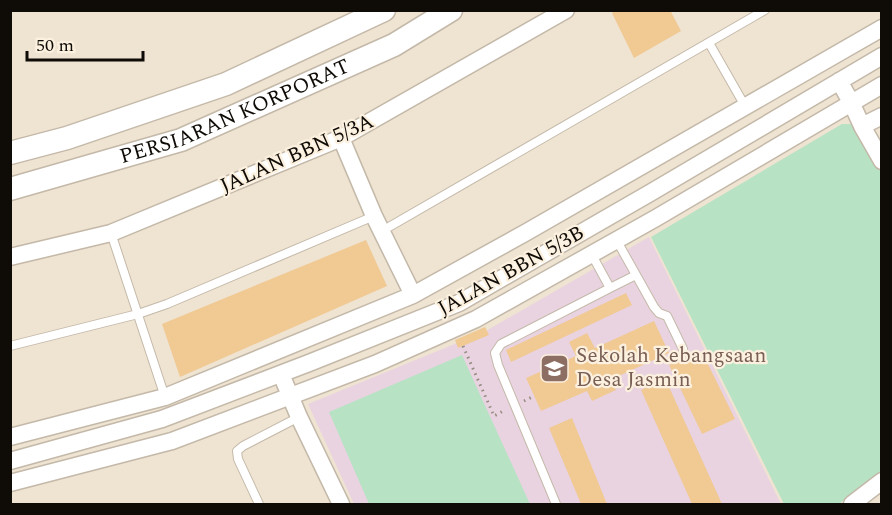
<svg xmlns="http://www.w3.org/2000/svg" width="892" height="515" font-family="Spectral,serif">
	<rect width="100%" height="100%" fill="#efe3d2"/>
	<!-- education -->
	<path fill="#e9d3e1" d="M649,237L781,504H354L308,404L484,332Z"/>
	<!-- green -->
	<path fill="#b7e2c4" d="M842,124H851L858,130L881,171V471L839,504H784L651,237Z
		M462,355L530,504H369L329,412Z"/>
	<!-- building -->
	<path fill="#f0c993" d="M616,10H670L681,31L634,58L612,13Z
		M366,240L387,286L180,377L162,324Z
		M626,293L632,305L511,362L506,350Z
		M654,321L669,353L610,380L616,390L592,401L587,391L541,411L526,378L576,356L569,342L587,333L595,348Z
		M485,327L489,335L458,348L455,340Z
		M702,352L735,419L702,434L669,365Z
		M665,378L722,504H692L641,390Z
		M572,418L607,504H581L549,428Z"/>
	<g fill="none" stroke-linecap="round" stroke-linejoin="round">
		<defs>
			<path id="service" d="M709,43L745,106
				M382,231L765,10
				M111,233L165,397
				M617,241L654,307L659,313L667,316L683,349
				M610,288L636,275
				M10,346L138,314L167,304L374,216
				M259,504L238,459L237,451L243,446L299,417
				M556,504L498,365L495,353L501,344L610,288L592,255"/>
			<path id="minor" d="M839,81L851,102L862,126L882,161
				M862,126L882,116
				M341,138L374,216L413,295
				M10,257L111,233L341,138L566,10
				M281,374L299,417L341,504
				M10,437L165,397L413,295L525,233L882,28
				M10,461L162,419L309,363L459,303L650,193L882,56
				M10,483L172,441L375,364L476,319L656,218L882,85
				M852,504L882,481"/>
			<g id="secondary">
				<path d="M10,153L67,138L226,84L384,10"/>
				<path id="s1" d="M10,189L181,140L394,45L451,10"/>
			</g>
		</defs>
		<!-- service casing -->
		<use href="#service" stroke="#c4b9a9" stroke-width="10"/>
		<!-- minor casing -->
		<use href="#minor" stroke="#c4b9a9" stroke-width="19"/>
		<!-- secondary casing -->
		<use href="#secondary" stroke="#c4b9a9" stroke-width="25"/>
		<!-- path -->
		<path stroke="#968d81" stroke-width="3" stroke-dasharray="1.5 4.5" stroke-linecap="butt" d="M463,346L494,416L505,410
			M524,401L534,396"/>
		<!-- service -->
		<use href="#service" stroke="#fff" stroke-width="8"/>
		<!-- minor -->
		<use href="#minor" stroke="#fff" stroke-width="16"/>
		<!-- secondary -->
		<use href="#secondary" stroke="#fff" stroke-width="22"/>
	</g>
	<!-- icons -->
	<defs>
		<symbol id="school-square" viewBox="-11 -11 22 22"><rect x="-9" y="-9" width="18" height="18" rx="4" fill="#8d6e63" stroke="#fcf0df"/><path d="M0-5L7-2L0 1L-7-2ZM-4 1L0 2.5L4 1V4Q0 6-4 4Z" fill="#fff"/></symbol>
	</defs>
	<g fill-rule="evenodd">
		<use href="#school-square" x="538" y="352" width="33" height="33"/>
	</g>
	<g text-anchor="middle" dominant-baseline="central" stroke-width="4.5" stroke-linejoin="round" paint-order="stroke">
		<!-- street labels -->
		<g font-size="21" fill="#0f0b06" stroke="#fcf0df">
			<text stroke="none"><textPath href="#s1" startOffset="238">PERSIARAN KORPORAT</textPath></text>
			<text transform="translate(297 154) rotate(-24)">JALAN BBN 5/3A</text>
			<text transform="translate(511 271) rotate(-29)">JALAN BBN 5/3B</text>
		</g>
		<!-- education labels -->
		<g font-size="21" fill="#785e54" stroke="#fcf0df" text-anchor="start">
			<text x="576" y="356">Sekolah Kebangsaan<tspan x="576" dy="24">Desa Jasmin</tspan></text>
		</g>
	</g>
	<!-- border -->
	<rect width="892" height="515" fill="none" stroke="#0f0b06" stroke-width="24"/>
	<!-- scale -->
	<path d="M27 51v9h116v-9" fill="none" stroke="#0f0b06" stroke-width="3"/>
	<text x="36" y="51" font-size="18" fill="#0f0b06" stroke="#fcf0df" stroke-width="4.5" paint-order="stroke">50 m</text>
</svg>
